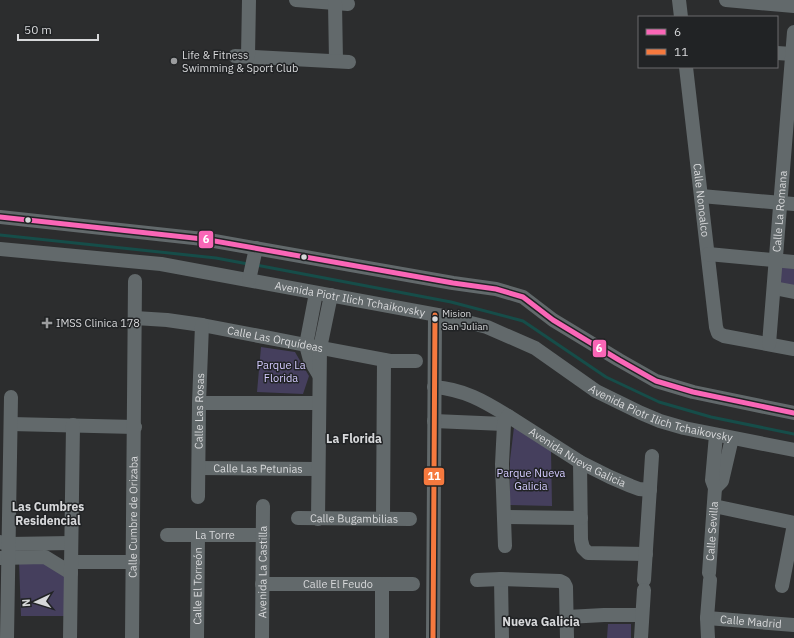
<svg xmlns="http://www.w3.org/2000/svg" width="794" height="638" font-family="'IBM Plex Sans',sans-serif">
	<rect width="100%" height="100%" fill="#2c2d2e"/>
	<!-- green -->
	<path fill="#453f5d" d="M780,264L794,266V289L777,287Z
		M261,347L295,352L309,376L303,394L257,392Z
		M514,427L551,450L552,506L510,505V460Z
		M45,560L66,575L65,616H21L19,561Z
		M608,624H631V638H607Z"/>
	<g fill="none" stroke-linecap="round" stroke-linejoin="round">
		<!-- stream -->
		<path stroke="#164d49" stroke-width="3" d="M0,235L216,258L248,264
			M256,265L451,302L523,321L606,377L659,402L711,417L794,434"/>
		<!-- minor -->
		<g stroke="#62696b" stroke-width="14">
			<path d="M296,0L348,4"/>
			<path d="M679,0L681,17"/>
			<path d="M726,0L794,6"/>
			<path d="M335,3L336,61"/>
			<path d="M777,53L792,54"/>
			<path d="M235,56L349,62"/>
			<path d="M248,56L249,0"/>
			<path id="s1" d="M686,67L716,327L718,333L724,336L794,349"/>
			<path d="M701,196L794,204"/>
			<path d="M0,217L203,239L453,283L496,289L523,297L553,320L619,360L656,381L693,392L794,413"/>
			<path id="s2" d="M0,249L161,264L443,316L487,327L535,348L596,391L641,413L660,421L684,428L794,450"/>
			<path d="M708,254L794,262"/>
			<path d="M249,280L256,248"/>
			<path d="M774,288L794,292"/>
			<path d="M316,293L306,345L310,360L319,375"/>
			<path id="s3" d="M135,318L167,320L202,325L306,345L390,361H416"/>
			<path id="s4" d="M769,344L794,32"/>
			<path d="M434,387C463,389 484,401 508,416"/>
			<path d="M199,403H319"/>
			<path d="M434,421L504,424"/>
			<path d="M11,424L135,427"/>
			<path d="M580,462L581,540L583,548L588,553L646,554"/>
			<path id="s5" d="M199,468L318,469"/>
			<path d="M715,488L722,481L732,438"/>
			<path id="s6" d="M198,497L199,403L202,325"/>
			<path d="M714,506L794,523"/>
			<path d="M504,517L581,518"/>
			<path id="s7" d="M298,518L410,519"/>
			<path d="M318,519L320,348L331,295"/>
			<path d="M383,519L384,360"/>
			<path id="s8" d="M167,535H263"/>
			<path d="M0,542L9,544L71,543"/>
			<path id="s9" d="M505,546L502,464L504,424L508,416L580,462L610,477L631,486L639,489L650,490"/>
			<path d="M0,558L45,557L71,573"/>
			<path d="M71,562H133"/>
			<path id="s10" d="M709,573L715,488L712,480L716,435"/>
			<path d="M501,579L502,638"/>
			<path d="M477,580L501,579L560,581L564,583L566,587L567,638"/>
			<path d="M644,580L652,456"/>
			<path id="s11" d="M262,584H413"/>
			<path d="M782,586L794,524"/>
			<path d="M567,617L604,615H642"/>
			<path id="s12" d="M707,618L794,625"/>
			<path d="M7,638L11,397"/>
			<path d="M70,638L73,425"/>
			<path id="s13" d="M132,638L135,281"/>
			<path id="s14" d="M197,638L198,535"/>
			<path id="s15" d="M262,638L263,506"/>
			<path d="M382,638V584"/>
			<path d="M433,638L435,315"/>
			<path d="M641,638L644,590"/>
			<path d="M708,638L707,618L710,580"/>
		</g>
		<defs>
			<path id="bus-1" d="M0,217L203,239L453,283L496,289L523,297L553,320L619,360L656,381L693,392L794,413"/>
			<path id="bus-2" d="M433,638L435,315"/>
		</defs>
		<!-- bus-1 casing -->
		<use href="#bus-1" stroke="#212325" stroke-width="8"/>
		<!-- bus-2 casing -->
		<use href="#bus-2" stroke="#212325" stroke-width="8"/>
		<!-- bus-1 -->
		<use href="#bus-1" stroke="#fa66b7" stroke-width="5"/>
		<!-- bus-2 -->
		<use href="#bus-2" stroke="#f6793e" stroke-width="5"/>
	</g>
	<!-- markers -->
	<g fill="#9b9c9e" stroke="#212325" stroke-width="1.5">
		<circle cx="174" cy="61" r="4"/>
		<path d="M45 317h4v4h4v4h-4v4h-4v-4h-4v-4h4z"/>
	</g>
	<g fill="#d7d8da" stroke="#212325" stroke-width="1.5">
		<circle cx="28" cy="220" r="3.5"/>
		<circle cx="304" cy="257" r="3.5"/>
		<circle cx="435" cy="319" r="3.5"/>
	</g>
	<g text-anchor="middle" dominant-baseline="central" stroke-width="3" stroke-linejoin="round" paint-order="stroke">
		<!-- bus labels -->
		<g font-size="10" fill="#d7d8da" stroke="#212325" text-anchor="start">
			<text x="442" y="313">Mision<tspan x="442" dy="13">San Julian</tspan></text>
		</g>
		<!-- poi labels -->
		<g font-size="11" fill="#d7d8da" stroke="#212325" text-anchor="start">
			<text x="182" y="55">Life &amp; Fitness<tspan x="182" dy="13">Swimming &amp; Sport Club</tspan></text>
			<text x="56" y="323">IMSS Clinica 178</text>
		</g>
		<!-- street labels -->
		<g font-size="11" fill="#d7d8da" stroke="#212325">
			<text stroke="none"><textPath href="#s1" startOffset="134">Calle Nonoalco</textPath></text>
			<text stroke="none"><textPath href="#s4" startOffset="133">Calle La Romana</textPath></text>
			<text stroke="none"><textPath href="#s2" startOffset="354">Avenida Piotr Ilich Tchaikovsky</textPath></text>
			<text stroke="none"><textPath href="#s3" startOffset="142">Calle Las Orquídeas</textPath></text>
			<text stroke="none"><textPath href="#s6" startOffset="86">Calle Las Rosas</textPath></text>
			<text stroke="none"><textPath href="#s2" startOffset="690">Avenida Piotr Ilich Tchaikovsky</textPath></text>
			<text stroke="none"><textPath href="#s9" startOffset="212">Avenida Nueva Galicia</textPath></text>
			<text stroke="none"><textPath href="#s5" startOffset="59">Calle Las Petunias</textPath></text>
			<text stroke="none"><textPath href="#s13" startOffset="121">Calle Cumbre de Orizaba</textPath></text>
			<text stroke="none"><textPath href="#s7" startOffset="56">Calle Bugambilias</textPath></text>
			<text stroke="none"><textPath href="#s10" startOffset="42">Calle Sevilla</textPath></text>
			<text stroke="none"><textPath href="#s8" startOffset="48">La Torre</textPath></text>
			<text stroke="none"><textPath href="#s15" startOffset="66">Avenida La Castilla</textPath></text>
			<text stroke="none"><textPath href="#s11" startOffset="76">Calle El Feudo</textPath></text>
			<text stroke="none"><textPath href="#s14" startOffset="52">Calle El Torreón</textPath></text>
			<text stroke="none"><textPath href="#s12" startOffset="44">Calle Madrid</textPath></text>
		</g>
		<!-- park labels -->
		<g font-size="11" fill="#d4cbff" stroke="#212325">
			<text x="281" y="365">Parque La<tspan x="281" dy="13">Florida</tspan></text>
			<text x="531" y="473">Parque Nueva<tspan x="531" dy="13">Galicia</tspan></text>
		</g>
		<!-- neighbourhood labels -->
		<g font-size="12" font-weight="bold" fill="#d7d8da" stroke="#212325">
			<text x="354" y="438">La Florida</text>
			<text x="48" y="506">Las Cumbres<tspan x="48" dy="14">Residencial</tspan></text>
			<text x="541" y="621">Nueva Galicia</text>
		</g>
	</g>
	<g stroke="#212325" stroke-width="1.5">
		<rect x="198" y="230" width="16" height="19" rx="4" fill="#fa66b7"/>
		<rect x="592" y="339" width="15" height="19" rx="4" fill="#fa66b7"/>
		<rect x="423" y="467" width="22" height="19" rx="4" fill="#f6793e"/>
	</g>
	<g font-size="11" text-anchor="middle" font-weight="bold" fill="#fff">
		<text x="206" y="243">6</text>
		<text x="599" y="352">6</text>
		<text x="434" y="480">11</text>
	</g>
	<!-- legend -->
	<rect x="638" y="16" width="140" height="52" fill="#212325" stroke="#6a6b6d"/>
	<rect x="646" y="29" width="20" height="6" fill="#fa66b7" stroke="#6a6b6d"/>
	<text x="674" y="36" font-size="12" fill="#d7d8da">6</text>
	<rect x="646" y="49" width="20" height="6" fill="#f6793e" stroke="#6a6b6d"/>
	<text x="674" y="56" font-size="12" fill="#d7d8da">11</text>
	<!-- north arrow -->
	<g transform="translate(36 602) rotate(266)" stroke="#212325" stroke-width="3" paint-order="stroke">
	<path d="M0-3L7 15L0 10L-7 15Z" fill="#d7d8da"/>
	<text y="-6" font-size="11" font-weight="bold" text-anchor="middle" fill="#d7d8da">N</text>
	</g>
	<!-- scale -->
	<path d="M18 34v6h80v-6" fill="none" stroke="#d7d8da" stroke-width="2"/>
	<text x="24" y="34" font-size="12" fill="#d7d8da" stroke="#212325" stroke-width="3" paint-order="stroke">50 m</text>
</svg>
